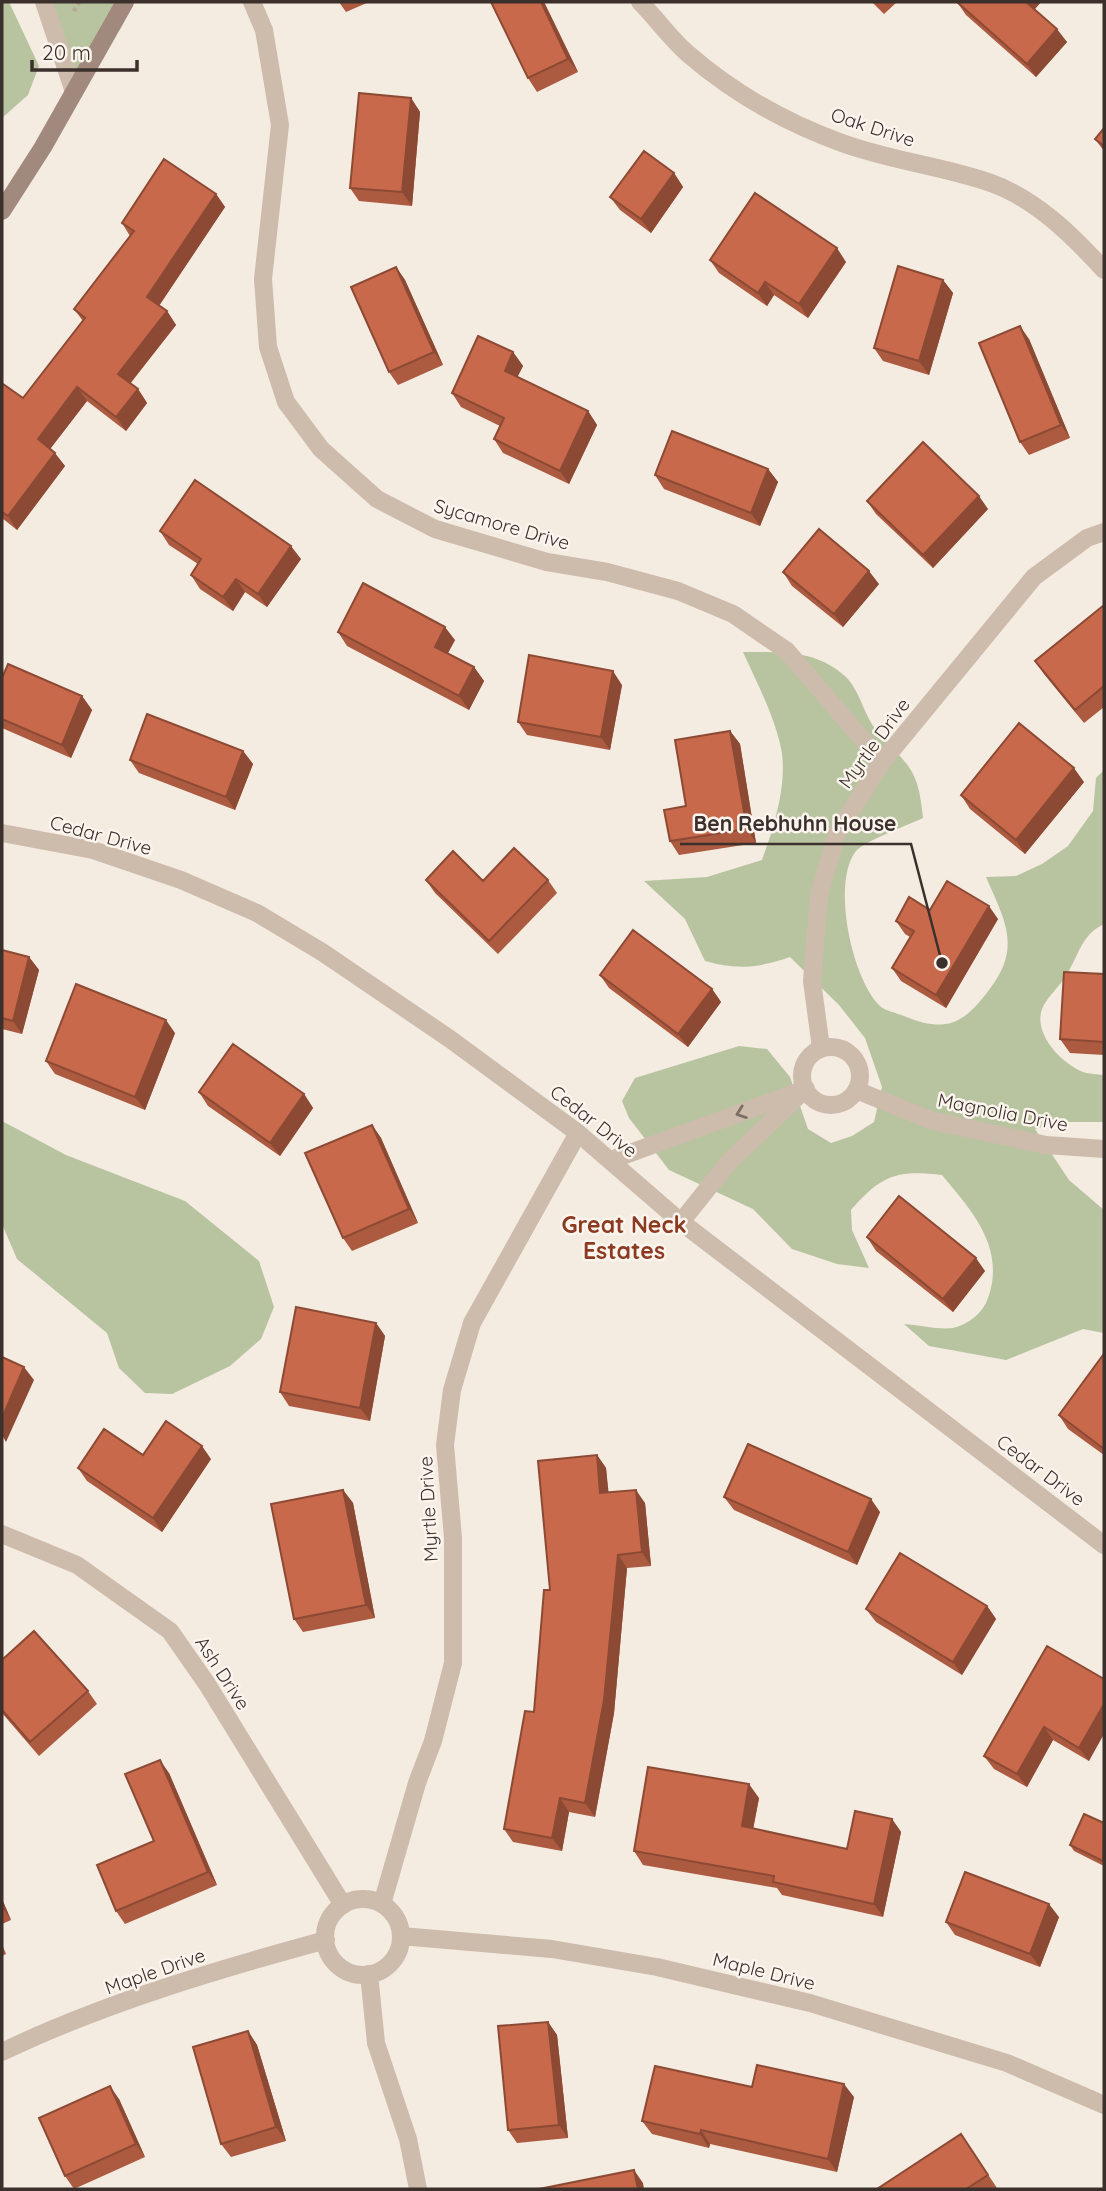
<svg xmlns="http://www.w3.org/2000/svg" width="1106" height="2191" font-family="Quicksand,sans-serif">
	<rect width="100%" height="100%" fill="#f4ebe1"/>
	<!-- green -->
	<path fill="#b8c4a0" d="M2,2H9L39,66L28,95L2,118Z
		M50,2H117L75,77Z
		M743,652C780,652 815,649 845,676C860,690 864,716 877,731C909,768 918,766 923,818C908,825 865,841 856,851C831,882 852,980 880,1006C885,1011 897,1013 904,1016C945,1033 963,1025 989,990C1022,947 1005,921 986,877L1016,876L1042,864L1068,846L1093,811L1096,778L1104,770V924C1081,935 1079,955 1067,974C1060,987 1048,995 1042,1009C1033,1034 1062,1064 1083,1072C1089,1074 1098,1074 1104,1075V1122H1059L1035,1129L1069,1180L1104,1210V1333L1083,1329L1006,1360L929,1346L904,1324C919,1325 939,1330 953,1328C969,1324 983,1313 988,1298C1006,1248 972,1211 942,1175C896,1170 882,1175 851,1210L852,1230L869,1268L837,1264L792,1249L753,1209L669,1170L629,1118L622,1101L635,1078L739,1046L767,1049L790,1077L808,1129L831,1143L852,1136L874,1122L882,1087L865,1038L839,1005L790,957C759,968 736,970 705,961L685,919L644,881L707,877L762,860C774,828 788,782 781,748C774,715 757,683 743,652Z
		M2,1121L66,1155L185,1201L259,1261L274,1307L261,1339L230,1366L172,1394L145,1393L119,1368L107,1333L17,1259L2,1224Z"/>
	<g fill="none" stroke-linecap="round" stroke-linejoin="round">
		<!-- path -->
		<path stroke="#b9a596" stroke-width="4.5" stroke-dasharray="3.5 3.5" stroke-linecap="butt" d="M74,11L79,2"/>
		<!-- minor -->
		<path stroke="#cdbbac" stroke-width="18" d="M44,2L74,92
			M252,2L264,30L280,125L263,279L268,347L286,402L321,449L377,499L435,529L547,562L607,572L678,591L733,614L787,651L882,762
			M640,2C656,18 670,38 687,53C732,92 786,123 842,143C891,161 943,166 991,183C1036,199 1073,236 1104,270
			M802 1076a29 29 0 1 1 58 0a29 29 0 1 1-58 0Z
			M821,1048L812,981L819,895L837,833L882,762L1034,577L1087,538L1104,532
			M856,1090L933,1121L1046,1145L1104,1149
			M611,1160L806,1089
			M681,1222L728,1163L798,1096
			M2,1534L77,1565L170,1631L207,1684L343,1905
			M382,1904L417,1783L433,1741L453,1663V1538L445,1445L452,1390L472,1323L578,1133
			M369,1974L376,2043L408,2139L418,2189"/>
		<!-- tertiary -->
		<path stroke="#cdbbac" stroke-width="18" d="M2,833L93,850L181,880L257,913L322,952L450,1039L578,1133L681,1222L1104,1545
			M325 1937a38 38 0 1 1 76 0a38 38 0 1 1-76 0Z
			M401,1936L552,1949L657,1967L810,2003L1007,2063L1104,2105
			M2,2052C104,2003 216,1970 326,1940"/>
		<!-- secondary -->
		<path stroke="#a18a7d" stroke-width="18" d="M2,211L43,147L125,2"/>
	</g>
	<!-- wall -->
	<path fill="#ac5a40" d="M339,2H369L346,12Z
		M491,2H544L578,72L537,92L528,78Z
		M872,2H897L884,14Z
		M957,2H1041L1035,9L1067,42L1036,77L966,15Z
		M411,98L420,112L412,206L359,201L350,188Z
		M1095,139L1104,146V151Z
		M674,173L683,187L651,233L620,210L610,197Z
		M216,194L225,207L159,306L167,311L176,325L130,384L138,389L147,403L126,431L87,401L50,449L65,466L17,530L2,518V386L23,398L83,321L74,309L130,236L122,223Z
		M710,260L846,262L808,318L774,295L767,306L719,273Z
		M396,267L405,280L443,365L398,385L389,372Z
		M943,280L953,293L929,375L883,361L874,348Z
		M1029,339L1070,438L1029,455L1020,442Z
		M513,352L523,366L517,377L588,411L597,425L569,484L503,453L494,439L500,426L461,407L452,393Z
		M768,469L778,482L760,526L664,489L655,475Z
		M867,501L988,509L933,568L876,514Z
		M160,531L301,559L267,607L245,592L233,611L200,589L191,575L198,564L169,545Z
		M783,572L879,584L843,627L792,586Z
		M1104,605V707L1084,723L1044,674L1035,661Z
		M338,632L455,640L448,653L474,667L484,681L469,710L347,646Z
		M2,678L82,696L92,710L71,758L2,728Z
		M622,685L610,750L527,735L518,722Z
		M730,731L740,744L756,843L679,855L670,841L686,806Z
		M243,751L253,764L235,810L139,773L130,760Z
		M1084,782L1025,854L970,809L961,795Z
		M426,880H548L557,893L498,954L435,893Z
		M930,910L998,919L946,1008L901,981L892,968L910,937L905,934L896,921Z
		M2,950L29,957L39,970L22,1034L2,1029Z
		M1104,974V1055L1070,1053L1060,1039Z
		M600,975L712,989L721,1002L688,1047L609,988Z
		M175,1033L145,1110L55,1074L46,1061Z
		M199,1092L304,1094L313,1108L280,1156L208,1106Z
		M372,1125L381,1138L418,1223L352,1251L343,1238Z
		M867,1237L985,1271L953,1312L876,1251Z
		M376,1323L385,1336L370,1421L289,1406L280,1392Z
		M1104,1356V1455L1068,1429L1059,1415Z
		M143,1455L211,1459L162,1532L87,1481L78,1468Z
		M597,1455L606,1468L608,1492L645,1503L651,1566L627,1568L614,1713L595,1817L569,1812L562,1851L513,1842L504,1829L534,1712L550,1590Z
		M343,1490L353,1503L375,1618L303,1632L294,1619Z
		M724,1497L880,1512L857,1565L734,1510Z
		M987,1606L996,1619L962,1675L876,1622L866,1609Z
		M2,1660L88,1691L97,1704L39,1756L2,1713Z
		M1104,1679L1089,1761L1053,1740L1027,1787L994,1769L984,1756Z
		M169,1773L217,1885L125,1924L116,1911L154,1841Z
		M759,1798L753,1829L847,1849L892,1819L901,1832L883,1917L782,1895L777,1888L643,1865L634,1851Z
		M1104,1823V1866L1074,1851L1070,1845Z
		M2,1899L11,1920L2,1924Z
		M1059,1917L1040,1967L955,1935L946,1922Z
		M2,1944L6,1954L2,1956Z
		M548,2022L557,2035L568,2138L517,2143L508,2130Z
		M248,2031L257,2045L286,2141L231,2157L221,2144Z
		M752,2087L854,2097L837,2172L710,2144L709,2148L652,2134L642,2121Z
		M119,2099L145,2157L74,2189L65,2176Z
		M961,2134L997,2188L995,2189H877Z"/>
	<!-- shaded-wall -->
	<path fill="#8c4a34" d="M541,2H544L578,72L568,59Z
		M1025,2H1041L1032,12Z
		M1057,29L1067,42L1036,77L1027,64Z
		M411,98L420,112L412,206L402,192Z
		M674,173L683,187L651,233L641,219Z
		M216,194L225,207L156,310L147,297Z
		M837,248L846,262L808,318L799,304Z
		M396,267L405,280L443,365L434,352Z
		M943,280L953,293L929,375L919,361Z
		M765,282L774,295L767,306L758,293Z
		M167,311L176,325L127,387L118,374Z
		M1020,326L1029,339L1070,438L1061,425Z
		M513,352L523,366L514,384L505,371Z
		M77,387L87,401L47,453L38,439Z
		M138,389L147,403L126,431L116,417Z
		M588,411L597,425L569,484L560,471Z
		M55,453L65,466L17,530L8,516Z
		M768,469L778,482L760,526L751,513Z
		M979,496L988,509L933,568L923,555Z
		M291,546L301,559L267,607L258,594Z
		M869,571L879,584L843,627L834,614Z
		M236,579L245,592L233,611L223,597Z
		M445,627L455,640L444,660L435,647Z
		M474,667L484,681L469,710L459,696Z
		M613,671L622,685L610,750L601,737Z
		M82,696L92,710L71,758L62,745Z
		M730,731L740,744L756,843L747,829Z
		M243,751L253,764L235,810L226,797Z
		M1074,768L1084,782L1025,854L1016,840Z
		M989,906L998,919L946,1008L936,995Z
		M29,957L39,970L22,1034L13,1021Z
		M712,989L721,1002L688,1047L678,1034Z
		M166,1020L175,1033L145,1110L135,1097Z
		M304,1094L313,1108L280,1156L270,1143Z
		M372,1125L381,1138L418,1223L409,1209Z
		M976,1258L985,1271L953,1312L943,1299Z
		M376,1323L385,1336L370,1421L360,1408Z
		M24,1367L34,1380L6,1442L2,1435V1418Z
		M202,1446L211,1459L162,1532L153,1518Z
		M597,1455L606,1468L610,1506L600,1493Z
		M343,1490L353,1503L375,1618L366,1605Z
		M636,1490L645,1503L651,1566L642,1552Z
		M871,1499L880,1512L857,1565L848,1552Z
		M618,1555L627,1568L614,1713L595,1817L585,1803Z
		M987,1606L996,1619L962,1675L953,1662Z
		M1104,1704V1734L1089,1761L1079,1748Z
		M1044,1727L1053,1740L1027,1787L1017,1774Z
		M160,1760L169,1773L217,1885L208,1872Z
		M749,1784L759,1798L751,1840L742,1826Z
		M560,1798L569,1812L562,1851L552,1838Z
		M892,1819L901,1832L883,1917L874,1904Z
		M2,1899L11,1920L2,1907Z
		M1049,1904L1059,1917L1040,1967L1030,1954Z
		M548,2022L557,2035L568,2138L559,2125Z
		M248,2031L257,2045L286,2141L276,2127Z
		M844,2084L854,2097L837,2172L828,2159Z
		M110,2086L119,2099L145,2157L136,2144Z
		M701,2130L710,2144L709,2148L700,2134Z
		M634,2170L643,2183L644,2189H638Z"/>
	<!-- building -->
	<path fill="#c8694b" stroke="#8c4a34" stroke-width="2" d="M491,2H541L568,59L528,78Z
		M957,2H1026L1057,29L1027,64Z
		M359,93L411,98L402,192L350,188Z
		M1104,128V146L1095,139Z
		M644,151L674,173L641,219L610,197Z
		M164,159L216,194L147,297L167,311L118,374L138,389L116,417L77,387L38,439L55,453L8,516L2,512V386L3,384L23,398L85,318L74,309L134,231L122,223Z
		M755,193L837,248L799,304L765,282L758,293L710,260Z
		M898,266L943,280L919,361L874,348Z
		M396,267L434,352L389,372L351,287Z
		M1020,326L1061,425L1020,442L979,343Z
		M478,336L513,352L505,371L588,411L560,471L494,439L504,418L452,393Z
		M672,431L768,469L751,513L655,475Z
		M923,442L979,496L923,555L867,501Z
		M195,480L291,546L258,594L236,579L223,597L191,575L201,559L160,531Z
		M819,529L869,571L834,614L783,572Z
		M363,583L445,627L435,647L474,667L459,696L338,632Z
		M1104,605V686L1075,710L1035,661Z
		M529,655L613,671L601,737L518,722Z
		M8,664L82,696L62,745L2,719V678Z
		M147,714L243,751L226,797L130,760Z
		M1019,723L1074,768L1016,840L961,795Z
		M730,731L747,829L670,841L664,810L686,806L675,740Z
		M514,848L548,880L489,941L426,880L453,851L483,881Z
		M947,881L989,906L936,995L892,968L914,931L896,921L909,897L930,910Z
		M633,930L712,989L678,1034L600,975Z
		M2,950L29,957L13,1021L2,1018Z
		M1064,972L1104,974V1042L1060,1039Z
		M76,984L166,1020L135,1097L46,1061Z
		M233,1044L304,1094L270,1143L199,1092Z
		M372,1125L409,1209L343,1238L305,1153Z
		M899,1196L976,1258L943,1299L867,1237Z
		M296,1307L376,1323L360,1408L280,1392Z
		M1103,1355L1104,1356V1449L1059,1415Z
		M2,1357L24,1367L2,1418Z
		M166,1421L202,1446L153,1518L78,1468L104,1429L143,1455Z
		M748,1444L871,1499L848,1552L724,1497Z
		M597,1455L600,1493L636,1490L642,1552L618,1555L604,1700L585,1803L560,1798L552,1838L504,1829L525,1711L534,1712L544,1590H550L538,1461Z
		M343,1490L366,1605L294,1619L271,1504Z
		M900,1553L987,1606L953,1662L866,1609Z
		M34,1631L88,1691L30,1742L2,1710V1660Z
		M1047,1646L1104,1679V1704L1079,1748L1044,1727L1017,1774L984,1756Z
		M160,1760L208,1872L116,1911L97,1865L154,1841L125,1774Z
		M648,1767L749,1784L742,1826L847,1849L855,1811L892,1819L874,1904L773,1882L774,1876L634,1851Z
		M1084,1814L1104,1823L1103,1861L1070,1845Z
		M965,1872L1049,1904L1030,1954L946,1922Z
		M548,2022L559,2125L508,2130L498,2026Z
		M248,2031L276,2127L221,2144L193,2047Z
		M757,2065L844,2084L828,2159L701,2130L700,2134L642,2121L655,2066L752,2087Z
		M110,2086L136,2144L65,2176L39,2118Z
		M961,2134L988,2175L966,2189H877Z
		M634,2170L638,2189H539Z"/>
	<!-- one-way arrows -->
	<defs><path id="oneway-chevron" d="M-2-3.5L2.5 0L-2 3.5" fill="none" stroke-width="1.6" stroke-linecap="round" stroke-linejoin="round" transform="scale(1.75)"/></defs>
	<use stroke="#7d6f65" href="#oneway-chevron" transform="translate(741 1113) rotate(160)"/>
	<g text-anchor="middle" dominant-baseline="central" stroke-width="5" stroke-linejoin="round" paint-order="stroke">
		<!-- street labels -->
		<g font-size="19" fill="#3b302b" stroke="#fbf5ee">
			<text transform="translate(873 127) rotate(18)">Oak Drive</text>
			<text transform="translate(502 524) rotate(16)">Sycamore Drive</text>
			<text transform="translate(874 743) rotate(-54)">Myrtle Drive</text>
			<text transform="translate(101 835) rotate(15)">Cedar Drive</text>
			<text transform="translate(1003 1112) rotate(11)">Magnolia Drive</text>
			<text transform="translate(594 1121) rotate(38)">Cedar Drive</text>
			<text transform="translate(1041 1470) rotate(37)">Cedar Drive</text>
			<text transform="translate(428 1509) rotate(-93)">Myrtle Drive</text>
			<text transform="translate(223 1673) rotate(57)">Ash Drive</text>
			<text transform="translate(155 1971) rotate(-19)">Maple Drive</text>
			<text transform="translate(764 1971) rotate(14)">Maple Drive</text>
		</g>
		<!-- quarter labels -->
		<g font-size="23" font-weight="bold" fill="#8c3b22" stroke="#fbf5ee">
			<text x="624" y="1224">Great Neck<tspan x="624" dy="26">Estates</tspan></text>
		</g>
	</g>
	<!-- callouts -->
	<path fill="none" stroke="#3b302b" stroke-width="2.5" d="M942 963L911 844H680"/>
	<circle fill="#3b302b" stroke="#fbf5ee" stroke-width="2.5" cx="942" cy="963" r="7"/>
	<g font-size="21" text-anchor="middle" font-weight="bold" fill="#3b302b" stroke="#fbf5ee" stroke-width="5" stroke-linejoin="round" paint-order="stroke">
		<text x="795" y="831">Ben Rebhuhn House</text>
	</g>
	<!-- border -->
	<rect width="1106" height="2191" fill="none" stroke="#3b302b" stroke-width="7"/>
	<!-- scale -->
	<path d="M32 60v10h105v-10" fill="none" stroke="#3b302b" stroke-width="3.5"/>
	<text x="42" y="60" font-size="21" fill="#3b302b" stroke="#fbf5ee" stroke-width="5" paint-order="stroke">20 m</text>
</svg>
